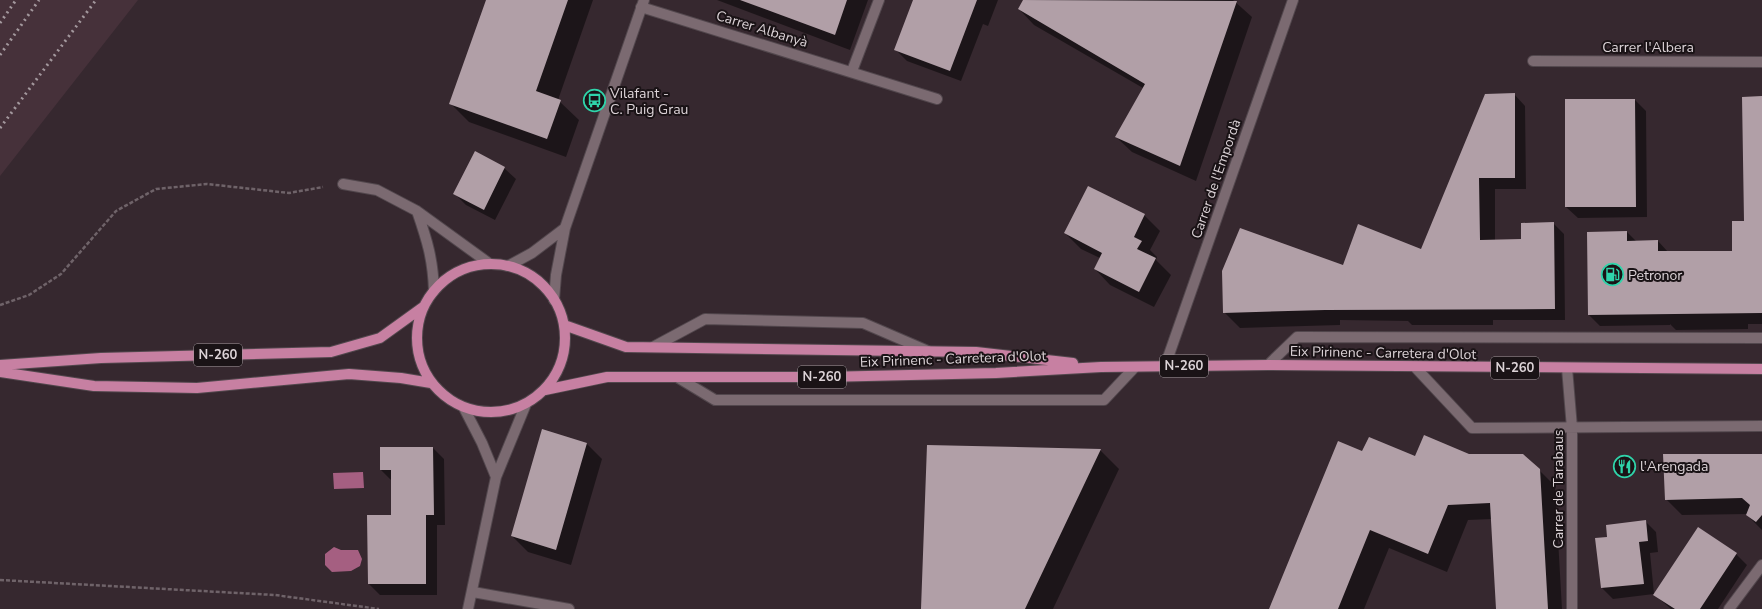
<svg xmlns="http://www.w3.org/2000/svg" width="1762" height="609" font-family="'Nunito Sans',sans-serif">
	<rect width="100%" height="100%" fill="#36282f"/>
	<!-- built -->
	<path fill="#46313a" d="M0,0H138L0,176Z"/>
	<!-- water -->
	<path fill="#a55f81" d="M363,472L364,488L334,489L333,473Z
		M334,547L341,550H358L362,559L360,566L351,571L332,572L325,565V554Z"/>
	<!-- shadow -->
	<path fill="#0007" d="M487,0H593L558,100L579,120L566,157L469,122L450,103Z
		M717,0H868L850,50Z
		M914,0H998L988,26L983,24L961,81L907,61L896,50Z
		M1024,0H1233L1252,17L1196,181L1132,152L1116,137L1143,88L1034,25L1019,9Z
		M1514,94L1525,106L1526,189H1495V241L1522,240L1553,223L1564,234L1565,320H1493V325H1412L1408,321L1340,320V325L1240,328L1224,312L1344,266L1422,250Z
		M1762,97V324H1748V329L1676,330L1670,324V325L1600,326L1589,315L1588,233L1627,232L1637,242L1658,241L1668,252H1732L1745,221Z
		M1635,100L1646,111L1647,217L1578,218L1566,207Z
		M504,168L516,179L495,220L466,205L455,194Z
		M1144,215L1160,231L1150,250L1157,257L1156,260L1171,275L1154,307L1110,285L1095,269L1100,258L1081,249L1065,233Z
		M586,443L602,459L571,565L528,552L512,536Z
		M433,448L444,459L445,525H437V595H380L369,584L392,516V481L381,470Z
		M1100,450L1119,469L1053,609H922Z
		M1363,453L1416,457L1468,455L1539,470L1555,486L1562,609H1497L1492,519L1468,520L1447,572L1389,548L1364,609H1270Z
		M1762,455V530L1747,515L1748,514L1682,515L1666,499Z
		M1645,521L1656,532L1658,552L1650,553L1654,594L1613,599L1602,588Z
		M1736,554L1747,565L1718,609H1671L1655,595Z"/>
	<!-- building -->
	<path fill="#b19fa7" d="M486,0H568L536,91L561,100L547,139L449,104Z
		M740,0H847L835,35Z
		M913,0H977L950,71L894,50Z
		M1023,0L1237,1L1180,166L1115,137L1145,84L1018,9Z
		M1515,93V178H1479L1480,240L1521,239V223L1554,222L1555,309L1325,310L1223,313L1222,271L1240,228L1343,265L1358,224L1421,249L1485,94Z
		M1762,96V313L1588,315L1587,232L1627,231V241L1658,240V251H1732V221H1744L1742,97Z
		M1565,99H1635L1636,207H1565Z
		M475,151L505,167L484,210L453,194Z
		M1088,186L1145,214L1134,237L1142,241L1137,249L1156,258L1139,292L1094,269L1102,253L1064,233Z
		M542,429L587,443L556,550L511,536Z
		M1424,435L1469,454H1523L1540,469L1548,609H1496L1490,503L1448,505L1428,554L1370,530L1338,609H1269L1338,441L1362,451L1369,437L1415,456Z
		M927,445L1101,449L1025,609H921Z
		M380,447H433L434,515H426V584H368L367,515H391V470H380Z
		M1663,454H1762V515L1756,522L1746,515L1750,505L1742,498L1665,500Z
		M1646,520L1648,541L1639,542L1644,584L1601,588L1595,538L1607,537L1606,525Z
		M1698,527L1737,553L1700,609H1675L1653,595Z"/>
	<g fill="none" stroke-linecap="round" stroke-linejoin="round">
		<defs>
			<path id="service" d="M343,184L377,190L417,211L490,264
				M417,211C427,240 433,259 434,291
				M653,347L705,319L863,323L928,351
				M677,377L715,400H1104L1135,367"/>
			<path id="minor" d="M641,7L937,99
				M1533,61L1762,62
				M852,71L879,0
				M508,266L532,253L565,228
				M554,300L556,275L565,228L644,0
				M1268,365L1297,337L1762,338
				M1165,366L1293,0
				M1415,367L1472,428L1762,426
				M1567,368L1572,428V609
				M464,408L482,443L496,477
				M473,592L569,609
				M468,609L496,477L526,404
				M1729,609L1762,565"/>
			<path id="primary" d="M417 338a74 74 0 1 1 148 0a74 74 0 1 1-148 0Z
				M564,325L626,347L976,352L1073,363
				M0,365L101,358L331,352L380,338L423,307
				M0,372L94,386L197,388L349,374L401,378L431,383
				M545,390L607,377H824L996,373L1101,367L1268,365L1762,369"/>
		</defs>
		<!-- service casing -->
		<use href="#service" stroke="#52474d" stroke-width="12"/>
		<!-- minor casing -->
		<use href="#minor" stroke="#52474d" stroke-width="12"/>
		<!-- primary casing -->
		<use href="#primary" stroke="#52474d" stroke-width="12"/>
		<!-- path -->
		<path stroke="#6f6369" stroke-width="2.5" stroke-dasharray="4 2" stroke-linecap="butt" d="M0,305L29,295L61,274L116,211L156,189L207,184L289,193L323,187
			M0,580L275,595L379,609"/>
		<!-- service -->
		<use href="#service" stroke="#7b6a71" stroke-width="10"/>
		<!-- minor -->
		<use href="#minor" stroke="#7b6a71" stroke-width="10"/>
		<!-- primary -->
		<use href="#primary" stroke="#c780a2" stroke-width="10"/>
		<!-- rail -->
		<path stroke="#a3989d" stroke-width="3" stroke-dasharray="2 4" stroke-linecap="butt" d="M0,23L16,0
			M0,55L39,0
			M0,128L96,0"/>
	</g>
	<!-- icons -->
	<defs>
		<symbol id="bus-ring" viewBox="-11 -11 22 22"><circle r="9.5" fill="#1a1316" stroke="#2fd4aa" stroke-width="1.5"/><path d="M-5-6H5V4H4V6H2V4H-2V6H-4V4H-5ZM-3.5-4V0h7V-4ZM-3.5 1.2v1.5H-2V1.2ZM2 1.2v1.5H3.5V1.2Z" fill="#2fd4aa"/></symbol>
		<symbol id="fuel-ring" viewBox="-11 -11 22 22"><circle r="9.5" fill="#1a1316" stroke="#2fd4aa" stroke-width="1.5"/><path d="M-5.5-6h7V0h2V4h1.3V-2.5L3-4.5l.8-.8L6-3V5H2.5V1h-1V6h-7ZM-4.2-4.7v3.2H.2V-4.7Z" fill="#2fd4aa"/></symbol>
		<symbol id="restaurant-ring" viewBox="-11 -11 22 22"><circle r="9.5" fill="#1a1316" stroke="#2fd4aa" stroke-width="1.5"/><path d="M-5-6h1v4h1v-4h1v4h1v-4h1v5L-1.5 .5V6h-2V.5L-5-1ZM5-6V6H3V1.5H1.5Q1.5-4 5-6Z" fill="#2fd4aa"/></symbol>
	</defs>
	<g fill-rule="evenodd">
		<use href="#bus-ring" x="582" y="88" width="25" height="25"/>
		<use href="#fuel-ring" x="1600" y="262" width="25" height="25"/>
		<use href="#restaurant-ring" x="1612" y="454" width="25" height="25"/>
	</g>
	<g text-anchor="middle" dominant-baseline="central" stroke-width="4" stroke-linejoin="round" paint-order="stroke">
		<!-- shield labels -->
		<g fill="#1a1316" stroke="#a2999d" stroke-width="1">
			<rect x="194" y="344" width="48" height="22" rx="3"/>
			<rect x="1160" y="355" width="48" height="22" rx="3"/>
			<rect x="1491" y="357" width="48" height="22" rx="3"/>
			<rect x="798" y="366" width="48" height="22" rx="3"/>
		</g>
		<g font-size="13" font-weight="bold" fill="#dcd3d7">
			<text x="218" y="355">N-260</text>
			<text x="1184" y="366">N-260</text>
			<text x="1515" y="368">N-260</text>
			<text x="822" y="377">N-260</text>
		</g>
		<!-- street labels -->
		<g font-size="14" fill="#dcd3d7" stroke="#1a1316">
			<text transform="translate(762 29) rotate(17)">Carrer Albanyà</text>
			<text x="1648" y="47">Carrer l'Albera</text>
			<text transform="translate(1216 179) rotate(-71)">Carrer de l'Empordà</text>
			<text transform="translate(1383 353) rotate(1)">Eix Pirinenc - Carretera d'Olot</text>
			<text transform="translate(953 359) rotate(-2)">Eix Pirinenc - Carretera d'Olot</text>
			<text transform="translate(1558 489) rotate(-90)">Carrer de Tarabaus</text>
		</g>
		<!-- poi labels -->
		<g font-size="14" fill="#dcd3d7" stroke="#1a1316" text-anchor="start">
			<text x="610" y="93">Vilafant -<tspan x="610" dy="16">C. Puig Grau</tspan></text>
			<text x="1628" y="275">Petronor</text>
			<text x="1640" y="466">l'Arengada</text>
		</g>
	</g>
</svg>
